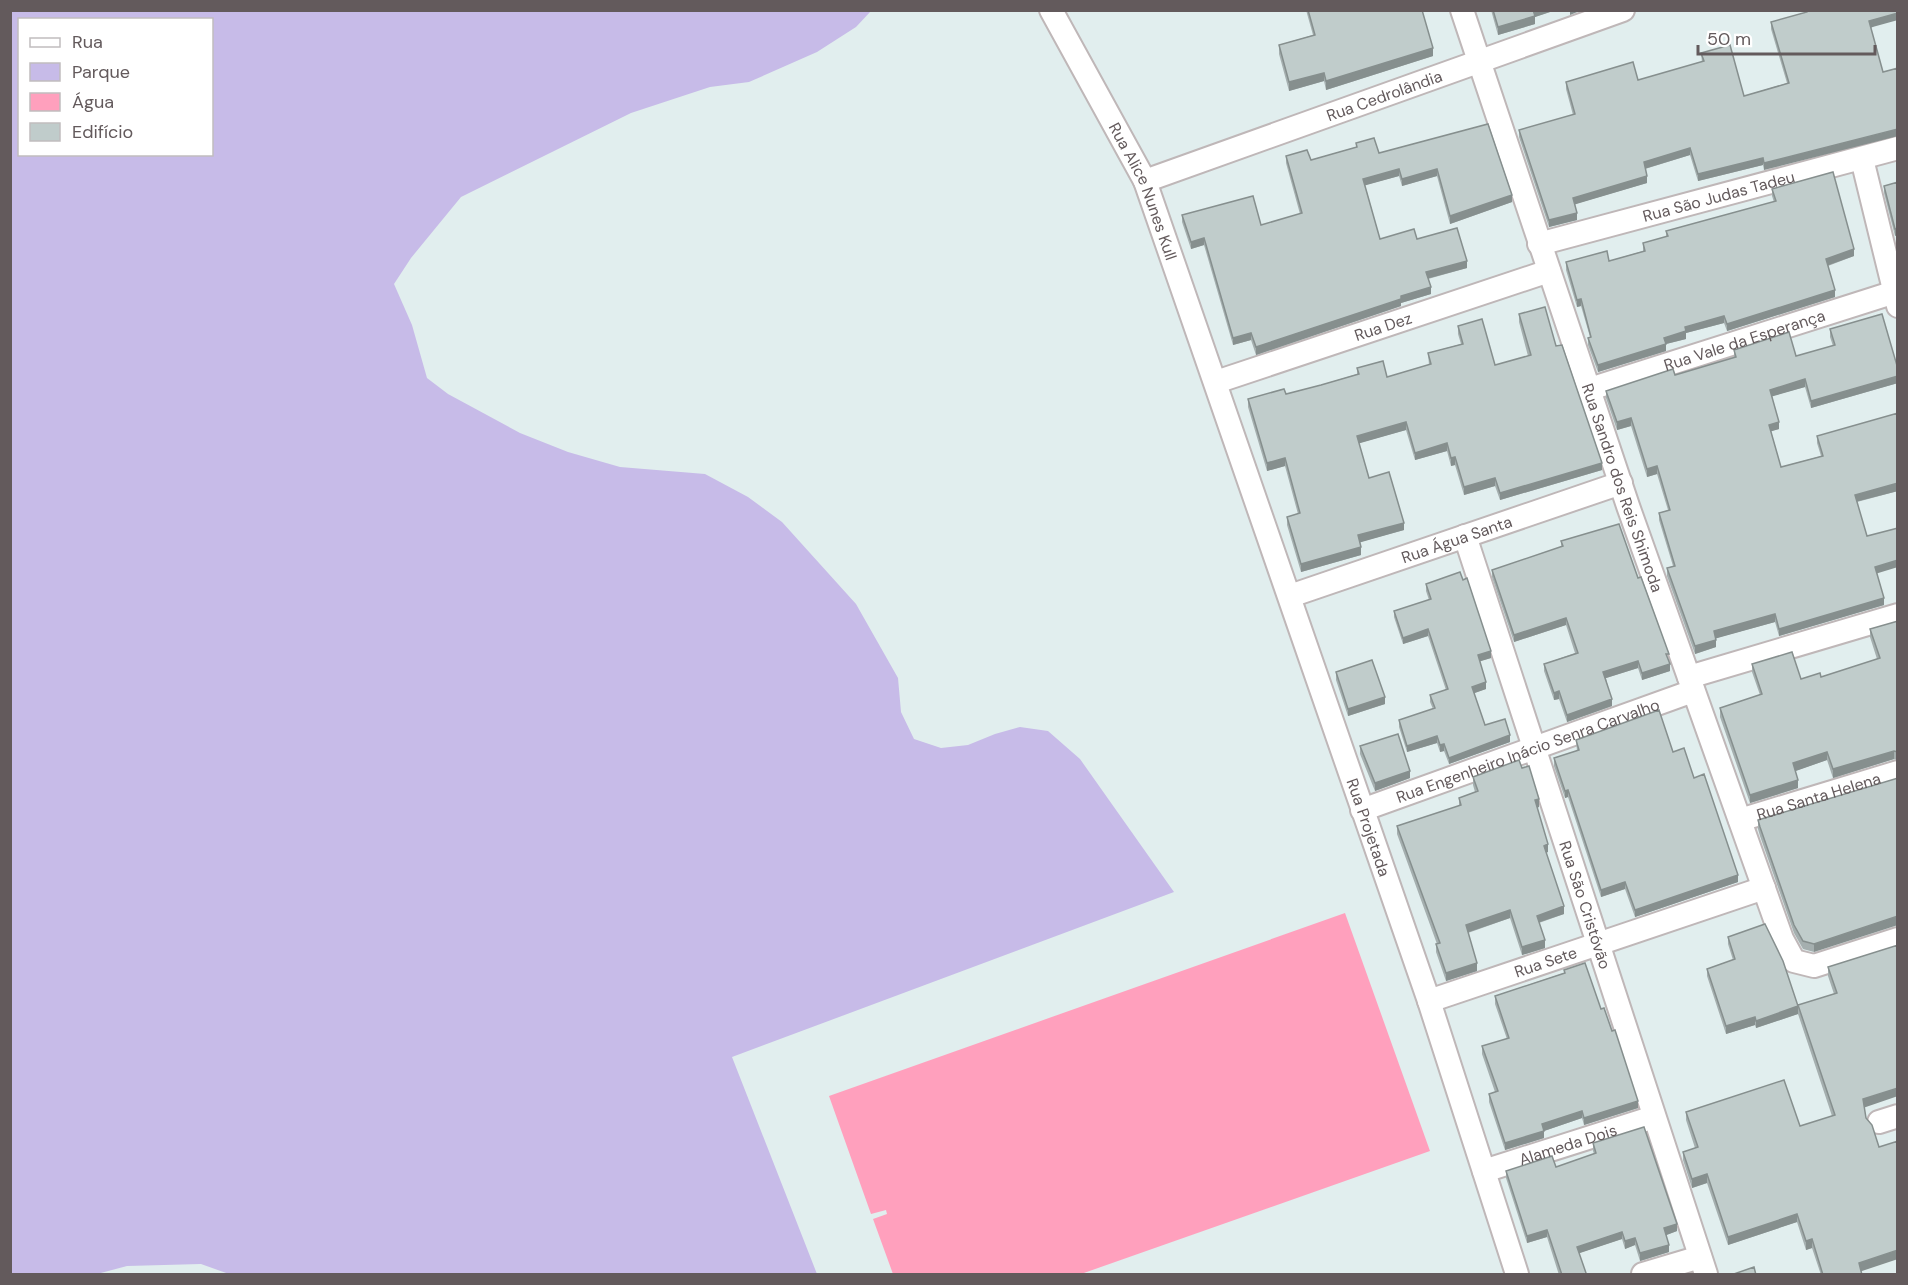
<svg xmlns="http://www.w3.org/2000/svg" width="1908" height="1285" font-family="'DM Sans',sans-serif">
	<rect width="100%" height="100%" fill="#e1eeee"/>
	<!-- green -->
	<path fill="#c7bbe8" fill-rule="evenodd" d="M10,11H871L856,27L817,52L749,82L710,87L631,113L461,197L411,258L394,284L412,325L427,378L448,394L520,433L568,452L620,467L705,474L748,497L782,522L856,604L898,678L901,712L914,739L941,748L968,745L995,734L1020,727L1048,731L1080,759L1174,892L732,1057L817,1274H229L201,1264L127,1266L97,1274H11ZM20,20H212V154H20Z"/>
	<!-- water -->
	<path fill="#ffa0bd" d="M1345,913L1430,1151L1081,1274H893L873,1219L887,1214L886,1210L871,1214L829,1096Z"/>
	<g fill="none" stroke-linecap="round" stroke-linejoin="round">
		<defs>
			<g id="street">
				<path id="s1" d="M1051,10L1145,181L1429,1001L1517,1274"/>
				<path id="s2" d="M1462,10L1628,506L1782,939L1794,961L1814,966L1898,939"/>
				<path d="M1862,159L1898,306"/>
				<path id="s3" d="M1145,181L1623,10"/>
				<path id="s4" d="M1539,244L1898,148"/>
				<path id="s5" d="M1216,382L1549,271"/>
				<path id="s6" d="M1590,389L1898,291"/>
				<path id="s7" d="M1465,536L1706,1274"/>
				<path id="s8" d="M1290,596L1621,483"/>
				<path d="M1689,677L1898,615"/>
				<path id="s9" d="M1362,810L1693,691"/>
				<path id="s10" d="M1740,820L1898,772"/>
				<path id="s11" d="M1429,1001L1764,888"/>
				<path d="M1879,1122L1898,1116"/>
				<path id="s12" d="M1484,1171L1654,1117"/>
				<path d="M1643,1274L1700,1257"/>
			</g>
		</defs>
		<!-- street casing -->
		<use href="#street" stroke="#bfb7b8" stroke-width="26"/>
		<!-- street -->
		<use href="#street" stroke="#fff" stroke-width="22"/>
	</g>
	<!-- wall -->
	<path fill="#a5afaf" d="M1306,10H1422L1433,56L1326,90L1324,81L1289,91L1279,54V45L1313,35Z
		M1491,10H1556L1535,17V24L1498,35Z
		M1805,10H1898L1871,28L1764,170L1763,165L1698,181L1690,155L1645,169L1647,183L1575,204L1577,220L1549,227L1519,137V130L1573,115L1566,89V82L1638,80L1702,62L1701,53L1744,96L1787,83L1771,29V22L1805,13Z
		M1488,124L1512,202L1450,224L1437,176L1402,186L1399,176L1365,185L1380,239H1417L1467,268L1428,279L1431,294L1401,303V306L1256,355L1251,340L1233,345L1204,245L1191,249L1182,222V215L1261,225L1300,214L1286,163V156L1311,160L1356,147V143L1379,153Z
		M1898,182L1895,236L1884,193V186Z
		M1772,189L1854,256L1828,266L1835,297L1727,331L1724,323L1686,333V339L1666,344V351L1598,372L1588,345V338L1590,337L1581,306L1577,307L1566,270V262L1609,261L1643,251V243L1666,237V231L1774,202L1772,196Z
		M1519,314L1556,346L1602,470L1500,500L1495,486L1464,495L1455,465L1451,466L1447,451L1415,460L1406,430L1359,443L1369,478L1404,530L1360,542L1361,555L1301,572L1287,525V517L1298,514L1285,466L1267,471L1248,407V399L1286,394L1321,385L1357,374V368L1387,377L1429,365L1428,353L1461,344L1458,334V326L1495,365L1528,356L1519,322Z
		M1830,329L1898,369V383L1811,408L1805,387L1772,396L1779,429L1771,431L1781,467L1821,456L1817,443V436L1898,491L1857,502L1877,573L1884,605L1779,636L1775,622L1716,638V647L1695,654L1667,576V568L1673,566L1659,520V513L1668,510L1657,474L1647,477L1631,426L1617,430L1606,398V391L1675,375L1734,357V350L1796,356L1833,346L1830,337Z
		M1561,541L1638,578L1668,661L1670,671L1642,680L1638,668L1606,678L1612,706L1567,722L1559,699L1554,700L1544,671V664L1575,653L1566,625L1514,642L1492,577V570L1561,547Z
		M1426,584L1491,658L1480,661L1486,689L1474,693L1485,725L1510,742L1449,764L1444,751L1440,752L1437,743L1407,752L1399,727V720L1433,709L1430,702V695L1446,690L1428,636L1403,644L1394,617V611L1429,600L1426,591Z
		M1898,621V760L1894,759L1833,778L1827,760L1795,771L1798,788L1750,803L1720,717V708L1760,695L1752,672V664L1801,679L1821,677L1877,659L1870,637V629Z
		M1336,672L1385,704L1348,716L1336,680Z
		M1576,740L1673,752L1694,778L1738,882L1635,917L1625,889L1601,897L1568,797L1565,798L1554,766V758L1577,751Z
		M1360,746L1410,778L1375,791L1360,754Z
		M1522,768L1539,807L1537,808L1548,852L1546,853L1564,914L1539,923L1545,948L1522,955L1510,918L1468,933L1477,971L1446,981L1436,952V944H1437L1397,834V826L1459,806V798L1475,792L1473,785V777Z
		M1898,778L1814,952L1803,949L1794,933L1760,836L1758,829V820Z
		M1728,937L1798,1006L1834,994L1828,976V967L1898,945L1865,1107L1861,1271L1862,1275H1821L1812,1248L1806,1250L1797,1222L1728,1245L1707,1183L1692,1188L1683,1160V1152L1695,1148L1686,1120V1112L1800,1126L1832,1116L1798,1014L1756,1028L1755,1025L1726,1034L1707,976V969L1733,960L1728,944Z
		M1564,970L1601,1009L1638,1108L1584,1125L1582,1118L1544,1131V1138L1505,1150L1489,1102V1094L1495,1092L1482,1054V1046L1507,1039L1495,1004V996L1564,973Z
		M1593,1143L1677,1231L1666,1235L1669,1252L1640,1261L1635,1245L1625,1249L1622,1239L1579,1253L1586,1275H1559L1547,1237L1527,1243L1506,1178V1171L1556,1167L1594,1154L1593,1151Z"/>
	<!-- shaded-wall -->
	<path fill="#868f8e" d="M1533,10H1556L1535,17V24L1498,35V27Z
		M1570,10H1582L1570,15Z
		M1898,13V20L1869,28V21Z
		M1433,48V56L1326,90V81Z
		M1324,73V81L1289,91V82Z
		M1898,129V136L1764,170V163Z
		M1690,148V155L1644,169V162Z
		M1763,158V165L1698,181V174Z
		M1399,169V176L1363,186V179Z
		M1437,169V176L1402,186V179Z
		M1647,176V183L1573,205V198Z
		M1512,195V202L1450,224V216Z
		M1577,213V220L1549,227V220Z
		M1898,228V235L1895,236V229Z
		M1204,238V245L1191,249V242Z
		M1854,249V256L1826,266V259Z
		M1467,261V268L1426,279V272Z
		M1431,287V294L1401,303V306L1256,355V347L1401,296Z
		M1835,290V297L1727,331V324Z
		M1581,299V306L1577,307V300Z
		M1724,316V323L1686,333V339L1666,344V351L1598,372V365L1664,338L1685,327Z
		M1251,333V340L1233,345V338Z
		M1898,376V383L1811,408V401Z
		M1805,379V387L1770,397V390Z
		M1631,418V426L1617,430V422Z
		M1406,422V430L1357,444V436Z
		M1779,422V429L1769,432V425Z
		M1447,443V451L1415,460V453Z
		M1455,457V465L1451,466V458Z
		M1285,458V466L1267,471V463Z
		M1602,463V470L1500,500V493Z
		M1657,466V474L1647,477V469Z
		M1495,478V486L1464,495V487Z
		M1898,483V491L1855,502V495Z
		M1404,523V530L1358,543V535Z
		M1361,547V555L1301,572V564Z
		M1898,560V567L1875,574V567Z
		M1884,598V605L1779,636V629Z
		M1775,614V622L1714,639V631Z
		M1566,618V625L1514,642V635Z
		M1428,629V636L1403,644V638Z
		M1716,640V647L1695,654V646Z
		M1491,651V658L1478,662V655Z
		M1638,661V668L1603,679V672Z
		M1670,664V671L1642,680V673Z
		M1486,682V689L1472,694V687Z
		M1559,691V699L1554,700V693Z
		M1385,697V704L1348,716V709Z
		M1612,699V706L1567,722V715Z
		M1510,735V742L1449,764V758Z
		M1437,736V743L1407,752V746Z
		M1444,744V751L1440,752V745Z
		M1894,751V759L1833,778V769Z
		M1827,752V760L1793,772V763Z
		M1410,771V778L1375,791V783Z
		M1798,780V788L1750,803V795Z
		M1568,790V797L1565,798V791Z
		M1539,799V807L1535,808V800Z
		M1548,844V852L1544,853V846Z
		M1738,875V882L1635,917V910Z
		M1625,882V889L1601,897V890Z
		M1564,906V914L1537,923V916Z
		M1510,910V918L1466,933V925Z
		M1898,916V925L1814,952V944Z
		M1545,940V948L1522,955V947Z
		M1477,963V971L1446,981V973Z
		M1798,1006V1014L1756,1028V1021Z
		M1755,1017V1025L1726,1034V1026Z
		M1898,1088V1096L1863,1108V1099Z
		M1638,1101V1108L1584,1125V1118Z
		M1582,1111V1118L1544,1131V1138L1505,1150V1143L1542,1124Z
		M1707,1174V1183L1692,1188V1179Z
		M1797,1214V1222L1728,1245V1237Z
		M1677,1224V1231L1664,1236V1228Z
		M1547,1230V1237L1527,1243V1236Z
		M1622,1232V1239L1577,1254V1247Z
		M1635,1238V1245L1625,1249V1241Z
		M1812,1239V1248L1806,1250V1241Z
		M1669,1245V1252L1640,1261V1253Z
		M1898,1250V1259L1859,1272V1263Z"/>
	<!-- building -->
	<path fill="#c0cccb" stroke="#868f8e" stroke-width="1.5" d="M1308,10H1422L1433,48L1326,81L1324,73L1289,82L1279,45L1315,35Z
		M1493,10H1533L1535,16L1498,27Z
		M1807,10H1898V13L1869,21L1883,72L1898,68V129L1764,163L1763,158L1698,174L1690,148L1644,162L1647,176L1573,198L1577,213L1549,220L1519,130L1575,114L1566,82L1633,62L1638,80L1704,61L1701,53L1730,45L1744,96L1789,83L1771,22L1807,12Z
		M1488,124L1512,195L1450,216L1437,169L1402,179L1399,169L1363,179L1380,239L1414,229L1417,239L1457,228L1467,261L1426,272L1431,287L1401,296V299L1256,347L1251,333L1233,338L1204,238L1191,242L1182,215L1253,196L1261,225L1302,213L1286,156L1307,150L1311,160L1357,147L1356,143L1374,138L1379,153Z
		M1833,172L1854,249L1826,259L1835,290L1727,324L1724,316L1685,327L1686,331L1664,338L1666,344L1598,365L1588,338L1591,337L1581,299L1577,300L1566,262L1607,251L1609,261L1645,251L1643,243L1668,236L1666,231L1776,201L1772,189Z
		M1898,182V228L1895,229L1884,186Z
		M1545,307L1556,346L1562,345L1602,463L1500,493L1495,478L1464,487L1455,457L1451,458L1447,443L1415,453L1406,422L1357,436L1369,478L1389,472L1404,523L1358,535L1361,547L1301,564L1287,517L1300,513L1285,458L1267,463L1248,399L1284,389L1286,394L1321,385L1359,374L1357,368L1383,361L1387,377L1431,364L1428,353L1463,344L1458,326L1482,319L1495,365L1531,355L1519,314Z
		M1882,314L1898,369V376L1811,401L1805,379L1770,390L1779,422L1769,425L1781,467L1823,456L1817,436L1898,413V483L1855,495L1867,536L1898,528V560L1875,567L1884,598L1779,629L1775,614L1714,631L1716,640L1695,646L1667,568L1675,566L1659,513L1670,510L1657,466L1647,469L1631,418L1617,422L1606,391L1673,369L1675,375L1736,357L1734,350L1789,332L1796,356L1835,345L1830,329Z
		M1619,524L1638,578L1641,577L1669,654H1666L1670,664L1642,673L1638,661L1603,672L1612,699L1567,715L1559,691L1554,693L1544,664L1578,653L1566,618L1514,635L1492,570L1563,546L1561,541Z
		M1460,572L1463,580L1467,578L1491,651L1478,655L1486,682L1472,687L1485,725L1505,719L1510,735L1449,758L1444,744L1440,745L1437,736L1407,746L1399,720L1435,708L1430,695L1448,689L1428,629L1403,638L1394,611L1431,599L1426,584Z
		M1898,621V752L1894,751L1833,769L1827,752L1793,763L1798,780L1750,795L1720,708L1762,694L1752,664L1792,652L1801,679L1820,673L1821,677L1880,658L1870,629Z
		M1372,660L1385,697L1348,709L1336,672Z
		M1659,710L1673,752L1684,748L1694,778L1704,774L1738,875L1635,910L1625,882L1601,890L1568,790L1565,791L1554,758L1579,750L1576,740Z
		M1398,734L1410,771L1375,783L1360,746Z
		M1519,760L1522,768L1529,766L1539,799L1535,800L1548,844L1544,846L1564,906L1537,916L1545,940L1522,947L1510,910L1466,925L1477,963L1446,973L1436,944L1440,943L1397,826L1461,805L1459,798L1478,791L1473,777Z
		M1898,778V916L1814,944L1803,941L1794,925L1760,827L1758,820Z
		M1765,924L1783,961L1798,1006L1756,1021L1755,1017L1726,1026L1707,969L1735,959L1728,937Z
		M1898,945V1088L1863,1099L1866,1118L1872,1125L1879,1147L1898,1141V1250L1859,1263L1862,1275H1823L1812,1239L1806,1241L1797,1214L1728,1237L1707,1174L1692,1179L1683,1152L1698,1147L1686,1112L1784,1080L1800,1126L1835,1115L1798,1005L1837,993L1828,967Z
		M1585,963L1601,1009L1604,1008L1612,1031L1615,1030L1638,1101L1584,1118L1582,1111L1542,1124L1544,1131L1505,1143L1489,1094L1498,1091L1482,1046L1509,1038L1495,996L1565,973L1564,970Z
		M1644,1127L1677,1224L1664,1228L1669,1245L1640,1253L1635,1238L1625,1241L1622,1232L1577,1247L1586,1273L1581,1275H1562L1547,1230L1527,1236L1506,1171L1552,1156L1556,1167L1596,1153L1593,1143Z
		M1754,1267L1756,1275H1731Z"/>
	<g text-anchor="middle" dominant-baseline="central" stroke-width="4.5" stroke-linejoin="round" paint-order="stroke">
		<!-- street labels -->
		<g font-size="16" fill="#635a5c" stroke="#fff">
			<text stroke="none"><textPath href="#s3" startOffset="254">Rua Cedrolândia</textPath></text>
			<text stroke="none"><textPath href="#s1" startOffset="204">Rua Alice Nunes Kull</textPath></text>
			<text stroke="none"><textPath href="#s4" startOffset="186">Rua São Judas Tadeu</textPath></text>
			<text stroke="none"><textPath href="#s5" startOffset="176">Rua Dez</textPath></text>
			<text stroke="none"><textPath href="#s6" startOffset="162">Rua Vale da Esperança</textPath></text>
			<text stroke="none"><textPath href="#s2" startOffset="504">Rua Sandro dos Reis Shimoda</textPath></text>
			<text stroke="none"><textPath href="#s8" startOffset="176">Rua Água Santa</textPath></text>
			<text stroke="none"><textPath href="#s9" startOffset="176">Rua Engenheiro Inácio Senra Carvalho</textPath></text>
			<text stroke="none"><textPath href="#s10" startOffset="82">Rua Santa Helena</textPath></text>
			<text stroke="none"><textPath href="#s1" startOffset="879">Rua Projetada</textPath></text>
			<text stroke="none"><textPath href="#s7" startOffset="388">Rua São Cristóvão</textPath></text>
			<text stroke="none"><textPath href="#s11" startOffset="123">Rua Sete</textPath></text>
			<text stroke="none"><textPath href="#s12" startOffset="88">Alameda Dois</textPath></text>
		</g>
	</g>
	<!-- border -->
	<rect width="1908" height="1285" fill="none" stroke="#635a5c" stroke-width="24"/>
	<!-- legend -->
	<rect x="18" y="18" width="195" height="138" fill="#ffffff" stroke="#c1bdbe" stroke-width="1.5"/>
	<rect x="30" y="38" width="30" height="9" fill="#ffffff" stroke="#c1bdbe" stroke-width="1.5"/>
	<text x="72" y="48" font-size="18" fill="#635a5c">Rua</text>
	<rect x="30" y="63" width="30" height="18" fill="#c7bbe8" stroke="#c1bdbe" stroke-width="1.5"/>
	<text x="72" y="78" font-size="18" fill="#635a5c">Parque</text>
	<rect x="30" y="93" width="30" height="18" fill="#ffa0bd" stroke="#c1bdbe" stroke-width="1.5"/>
	<text x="72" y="108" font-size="18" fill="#635a5c">Água</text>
	<rect x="30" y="123" width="30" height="18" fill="#c0cccb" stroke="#c1bdbe" stroke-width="1.5"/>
	<text x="72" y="138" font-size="18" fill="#635a5c">Edifício</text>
	<!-- scale -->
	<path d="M1698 45v9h177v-9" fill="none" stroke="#635a5c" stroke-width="3"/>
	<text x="1707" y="45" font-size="18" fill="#635a5c" stroke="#ffffff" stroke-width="4.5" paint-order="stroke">50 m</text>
</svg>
